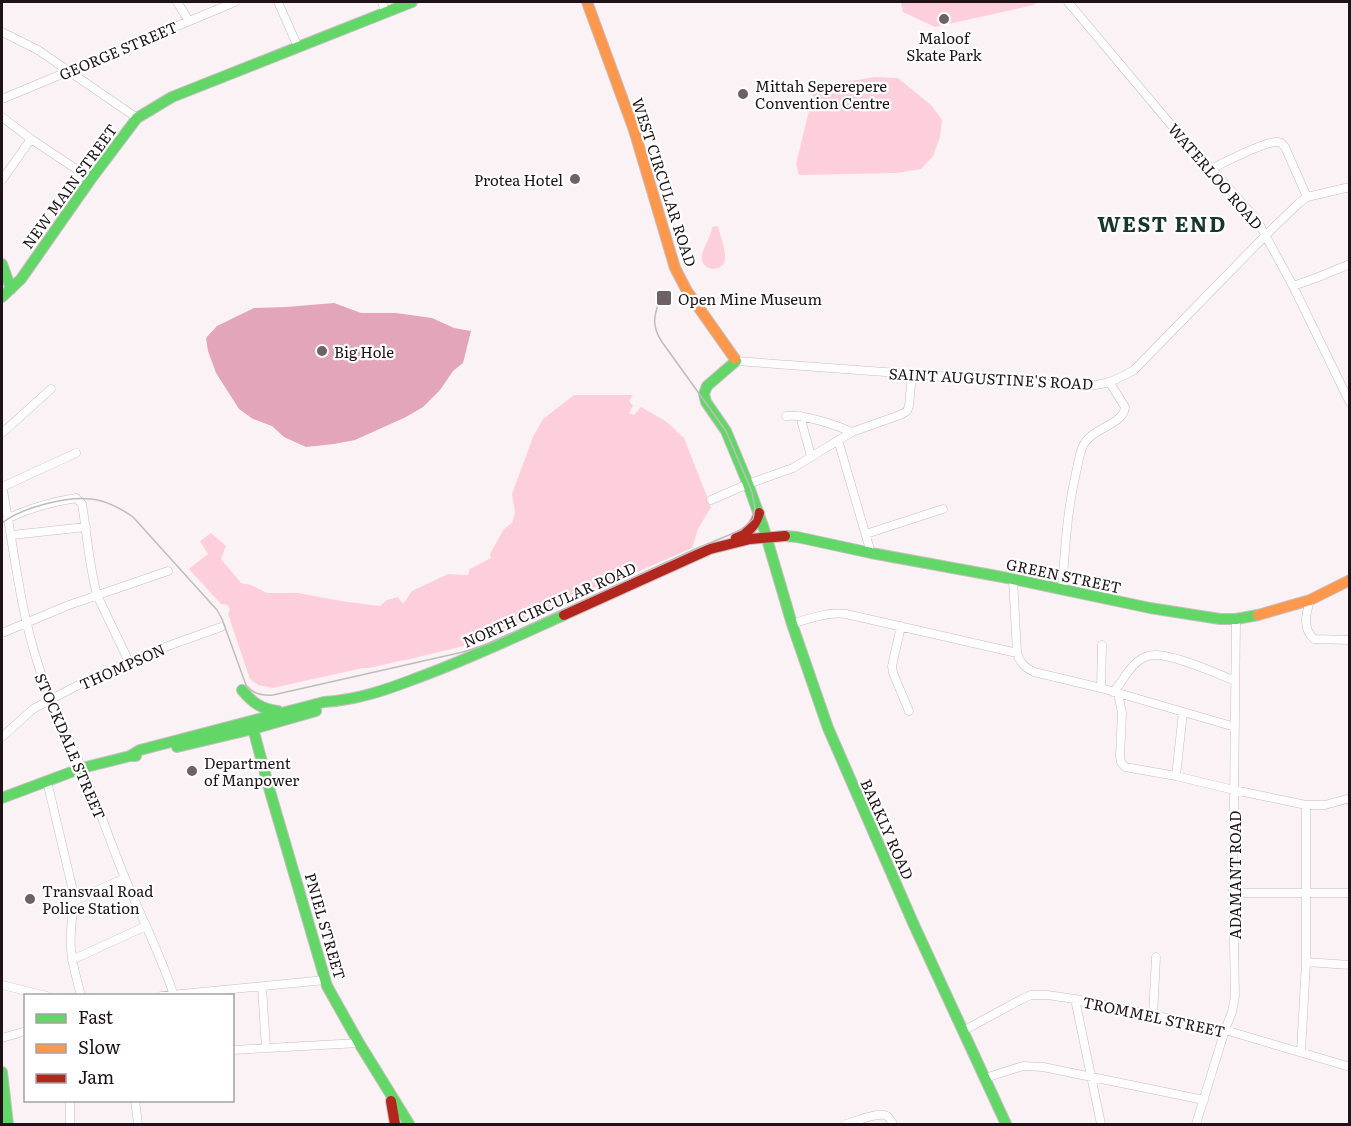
<svg xmlns="http://www.w3.org/2000/svg" width="1351" height="1126" font-family="Literata,serif">
	<rect width="100%" height="100%" fill="#faf2f4"/>
	<!-- green -->
	<path fill="#fdcfdd" d="M901,2H1037L1034,5L935,27L903,12Z
		M875,77L898,78L932,106L942,120L940,137L933,156L921,169L897,173L799,175L796,164L814,90L839,83Z
		M718,226C720,235 726,250 725,259C724,272 703,272 702,259C701,250 711,238 712,227Z
		M574,395H633L629,401L633,406L629,413L634,415L641,407L667,422L684,438L711,507L698,529L692,548L472,644L410,659L404,660L369,668H363L273,688L258,685L250,679L228,614L230,609L227,605L221,604L189,569L208,554L200,541L211,533L226,546L221,559L241,583L251,585L267,593H298L341,601L380,606L387,600L398,597L403,604L412,591L448,574L468,575L470,569L491,558L490,554L504,529L512,523L515,513L512,494L533,437L543,419Z"/>
	<!-- water -->
	<path fill="#e2a5b9" d="M334,303L361,313H396L432,318L454,328L471,331L463,363L453,371L440,390L423,407L406,417L355,440L334,444L306,447L284,437L272,426L253,419L239,409L216,373L208,351L206,338L217,326L254,308L286,307Z"/>
	<g fill="none" stroke-linecap="round" stroke-linejoin="round">
		<defs>
			<path id="street" d="M177,2L189,21
				M278,2L298,47
				M382,2L385,12
				M1068,2L1188,145L1210,167L1257,220L1293,286L1350,403
				M2,32L38,50L137,118
				M2,99L235,2
				M2,117L31,139L91,179
				M1211,169C1225,162 1263,142 1277,142C1282,142 1281,143 1285,147L1307,197
				M2,180L31,139
				M1293,286L1316,278L1350,264
				M736,361L1076,386C1101,386 1112,383 1134,370L1266,235L1299,203L1307,197L1350,187
				M786,416C804,414 836,425 852,432
				M800,416L811,456
				M2,433L51,389
				M838,440L871,553
				M2,486C14,546 19,606 38,664C49,700 67,733 82,768C98,804 110,842 125,878C141,917 161,955 174,996
				M2,487L76,453
				M711,500L748,484L793,468L852,432L900,415L907,411L909,406L912,374
				M7,519C29,508 52,502 76,498L82,504C87,534 89,565 97,595L129,662
				M866,534L943,509
				M12,535L86,527
				M1013,579L1017,653C1020,663 1024,667 1034,672L1101,688L1235,727
				M1062,589C1065,550 1067,511 1076,473C1078,465 1079,454 1083,446C1092,427 1124,425 1125,407L1110,383
				M1310,600C1306,614 1302,628 1314,639L1350,640
				M792,624C810,618 827,612 846,614L1017,653
				M901,626L892,666L893,673L909,711
				M2,633L69,605L168,571
				M1101,688L1102,645
				M1113,692C1122,683 1127,670 1137,662C1142,658 1148,655 1154,655C1173,654 1216,673 1235,681
				M1118,693L1122,713L1120,756L1121,762L1125,767L1176,776L1234,790L1306,805H1325L1350,798
				M2,737L33,709L82,683L154,651L221,627
				M1176,776L1183,712
				M47,781L73,891C75,910 69,929 71,949C72,964 77,980 81,996
				M1233,893H1350
				M74,901L125,878
				M72,960L146,926
				M1306,962L1350,965
				M2,985L47,996
				M262,987L266,1048
				M161,996L325,980
				M1075,999L1101,1124
				M1153,1016L1156,957
				M963,1031L1020,1000L1031,995H1047L1075,999L1225,1030L1350,1067
				M2,1038L26,1031
				M232,1050L359,1043
				M1301,1052L1306,962V805
				M985,1078L1023,1066L1043,1067L1204,1100
				M70,1100V1124
				M135,1100L138,1124
				M846,1124C854,1122 879,1111 887,1116C890,1118 891,1121 893,1124
				M1196,1124L1225,1030L1232,1012L1235,996L1233,893L1236,619"/>
			<path id="fast" d="M2,264L11,289
				M2,297L21,279L91,179L137,118L172,97L412,2
				M735,359L736,361L707,386L704,394L706,402L726,431L748,484L764,529L792,624L828,728L914,925L1006,1124
				M785,536L797,537L871,553L1013,579L1150,608L1220,619H1236L1258,615
				M242,690C253,703 261,709 278,711
				M251,721L269,788L327,986L359,1043L409,1124
				M177,747L253,729L316,711
				M130,756L140,750L324,702C357,700 386,690 417,678C467,660 515,637 564,615
				M2,798L82,768L130,756H136
				M2,1072L8,1124"/>
			<path id="slow" d="M587,2L634,130L675,268L687,291L735,359
				M1258,615L1310,600L1350,580"/>
			<path id="jam" d="M736,538C748,532 755,527 759,513
				M564,615L710,549L750,539L785,536
				M391,1101L395,1124"/>
		</defs>
		<!-- street casing -->
		<use href="#street" stroke="#c8bec1" stroke-width="9"/>
		<!-- fast casing -->
		<use href="#fast" stroke="#c8bec1" stroke-width="12"/>
		<!-- slow casing -->
		<use href="#slow" stroke="#c8bec1" stroke-width="12"/>
		<!-- jam casing -->
		<use href="#jam" stroke="#c8bec1" stroke-width="12"/>
		<!-- street -->
		<use href="#street" stroke="#fefdfd" stroke-width="8"/>
		<!-- fast -->
		<use href="#fast" stroke="#63d668" stroke-width="10"/>
		<!-- slow -->
		<use href="#slow" stroke="#ff974d" stroke-width="10"/>
		<!-- jam -->
		<use href="#jam" stroke="#b3261e" stroke-width="10"/>
		<!-- tram -->
		<path stroke="#bebcbd" stroke-width="1.5" d="M2,523C21,508 66,496 91,499C105,500 122,509 133,517L217,610L222,619L246,685C253,694 262,696 273,695L463,652L490,643L693,550L741,530L753,519L755,508L752,492L726,431L662,342C649,323 656,312 662,291"/>
	</g>
	<!-- markers -->
	<g fill="#6c6164" stroke="#fff" stroke-width="2">
		<circle cx="944" cy="19" r="6"/>
		<circle cx="743" cy="94" r="6"/>
		<circle cx="575" cy="179" r="6"/>
		<rect x="656" y="290" width="16" height="16" rx="3"/>
		<circle cx="322" cy="351" r="6"/>
		<circle cx="192" cy="771" r="6"/>
		<circle cx="30" cy="899" r="6"/>
	</g>
	<g text-anchor="middle" dominant-baseline="central" stroke-width="4.5" stroke-linejoin="round" paint-order="stroke">
		<!-- poi labels -->
		<g font-size="15" fill="#1f1317" stroke="#fff" text-anchor="start">
			<text x="944" y="37" text-anchor="middle">Maloof<tspan x="944" dy="17">Skate Park</tspan></text>
			<text x="755" y="85">Mittah Seperepere<tspan x="755" dy="17">Convention Centre</tspan></text>
			<text x="563" y="179" text-anchor="end">Protea Hotel</text>
			<text x="678" y="298">Open Mine Museum</text>
			<text x="334" y="351">Big Hole</text>
			<text x="204" y="762">Department<tspan x="204" dy="17">of Manpower</tspan></text>
			<text x="42" y="890">Transvaal Road<tspan x="42" dy="17">Police Station</tspan></text>
		</g>
		<!-- street labels -->
		<g font-size="15" fill="#1f1317" stroke="#fff">
			<text transform="translate(118 50) rotate(-23)">GEORGE STREET</text>
			<text transform="translate(1216 176) rotate(49)">WATERLOO ROAD</text>
			<text transform="translate(665 182) rotate(72)">WEST CIRCULAR ROAD</text>
			<text transform="translate(69 186) rotate(-54)">NEW MAIN STREET</text>
			<text transform="translate(991 378) rotate(3)">SAINT AUGUSTINE'S ROAD</text>
			<text transform="translate(1064 575) rotate(12)">GREEN STREET</text>
			<text transform="translate(549 604) rotate(-24)">NORTH CIRCULAR ROAD</text>
			<text transform="translate(122 666) rotate(-24)">THOMPSON</text>
			<text transform="translate(71 746) rotate(67)">STOCKDALE STREET</text>
			<text transform="translate(888 829) rotate(66)">BARKLY ROAD</text>
			<text transform="translate(1234 875) rotate(-90)">ADAMANT ROAD</text>
			<text transform="translate(326 926) rotate(74)">PNIEL STREET</text>
			<text transform="translate(1154 1016) rotate(12)">TROMMEL STREET</text>
		</g>
		<!-- district labels -->
		<g font-size="21" font-weight="bold" letter-spacing="1.5" fill="#17362e" stroke="#fff">
			<text x="1162" y="222">WEST END</text>
		</g>
	</g>
	<!-- border -->
	<rect width="1351" height="1126" fill="none" stroke="#1f1317" stroke-width="6"/>
	<!-- legend -->
	<rect x="24" y="994" width="210" height="108" fill="#ffffff" stroke="#a5a1a2" stroke-width="1.5"/>
	<rect x="36" y="1014" width="30" height="9" fill="#63d668" stroke="#a5a1a2" stroke-width="1.5"/>
	<text x="78" y="1024" font-size="18" fill="#1f1317">Fast</text>
	<rect x="36" y="1044" width="30" height="9" fill="#ff974d" stroke="#a5a1a2" stroke-width="1.5"/>
	<text x="78" y="1054" font-size="18" fill="#1f1317">Slow</text>
	<rect x="36" y="1074" width="30" height="9" fill="#b3261e" stroke="#a5a1a2" stroke-width="1.5"/>
	<text x="78" y="1084" font-size="18" fill="#1f1317">Jam</text>
</svg>
